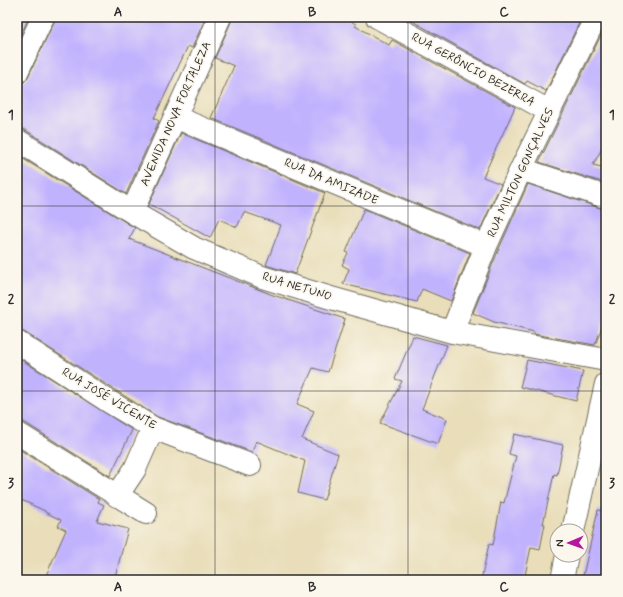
<svg xmlns="http://www.w3.org/2000/svg" width="623" height="597" font-family="Mynerve,sans-serif">
	<rect width="100%" height="100%" fill="#fbf7ec"/>
	<filter id="ink" filterUnits="userSpaceOnUse"><feTurbulence type="fractalNoise" baseFrequency=".025" numOctaves="2"/><feDisplacementMap in="SourceGraphic" scale="8" xChannelSelector="R" yChannelSelector="G"/><feConvolveMatrix kernelMatrix="1 2 1 2 8 2 1 2 1" color-interpolation-filters="sRGB"/></filter>
	<filter id="wash" filterUnits="userSpaceOnUse"><feTurbulence type="fractalNoise" baseFrequency=".012" numOctaves="4" result="noise"/><feDisplacementMap in="SourceGraphic" scale="16" xChannelSelector="R" yChannelSelector="G"/><feGaussianBlur stdDeviation="0.9" result="paint"/><feColorMatrix in="noise" values="0 0 0 0 0 0 0 0 0 0 0 0 0 0 0 0 0 1.4 0 .05"/><feComposite in="paint" operator="in"/></filter>
	<g filter="url(#wash)">
		<rect width="100%" height="100%" fill="#e9deb9"/>
		<g id="blocks">
			<!-- building -->
			<path fill="#c1b2fe" d="M17,17H29L17,43Z
				M55,17H206L192,48L188,46L154,118L159,121L126,194L24,129L17,128V84L24,82L28,77L54,22Z
				M232,17H343L356,24L355,26L389,45L392,40L515,107L483,177L501,184L480,230L211,118L234,66L215,58L231,22Z
				M405,17H582L546,91L527,81L525,84Z
				M606,25V141L593,165L606,168L605,183L539,162Z
				M181,133L325,193L295,274L266,265L281,225L244,212L237,227L219,219L210,238L149,204Z
				M17,155L135,228L129,239L273,295L345,319L328,372L313,368L297,404L314,411L302,439L338,454L324,500L298,493L305,461L256,441L252,452L158,417L115,390L24,332L17,330Z
				M528,184L606,210V316L595,345L534,334V332L494,322L473,313L498,251Z
				M364,209L470,253L451,301L422,289L417,302L343,284L349,269L342,265L348,253L346,252Z
				M413,336L447,345L422,409L447,419L438,444L380,423L402,381L395,379Z
				M17,357L132,430L110,476L24,422L17,421Z
				M527,360L583,371L576,401L520,387Z
				M514,434L563,445L557,475L554,474L543,524H545L540,549L531,547L524,580H481L489,544L493,545L501,502L504,503L516,456L509,454Z
				M17,448L99,499L98,502L104,505L97,521L128,529L114,580H44L66,530L58,526L61,520L45,512V511L17,498Z
				M598,510L606,511V580H582Z"/>
		</g>
	</g>
	<g filter="url(#ink)">
		<use href="#blocks" fill-opacity="0" stroke="#6e6a5d" stroke-width="1"/>
		<g fill="none" stroke-linecap="round" stroke-linejoin="round">
			<defs>
				<path id="street" d="M377,17L549,111
					M17,72L43,17
					M175,117L486,246
					M17,140L132,212L194,248L262,277L331,298L452,332L606,360
					M521,169L606,197
					M132,212L220,17
					M452,332L486,246L521,169L596,17
					M17,342L108,401L153,428L250,465
					M17,433L146,513
					M117,496L135,469L153,428
					M573,531L606,384
					M562,580L567,555"/>
			</defs>
			<!-- street casing -->
			<use href="#street" stroke="#6e6a5d" stroke-width="24"/>
			<!-- street -->
			<use href="#street" stroke="#fff" stroke-width="22"/>
		</g>
	</g>
	<!-- grid -->
	<path fill="none" stroke="#2b2b2b" stroke-width="1" stroke-opacity="0.55" d="M215,17V580M408,17V580M17,206H606M17,391H606"/>
	<g text-anchor="middle" dominant-baseline="central" stroke-width="3.5" stroke-linejoin="round" paint-order="stroke">
		<!-- street labels -->
		<g font-size="12" fill="#2b2b2b" stroke="#fbf7ec">
			<text transform="translate(473 70) rotate(29)">RUA GERÔNCIO BEZERRA</text>
			<text transform="translate(176 114) rotate(-66)">AVENIDA NOVA FORTALEZA</text>
			<text transform="translate(521 173) rotate(-65)">RUA MILTON GONÇALVES</text>
			<text transform="translate(331 182) rotate(23)">RUA DA AMIZADE</text>
			<text transform="translate(297 287) rotate(17)">RUA NETUNO</text>
			<text transform="translate(109 399) rotate(31)">RUA JOSÉ VICENTE</text>
		</g>
	</g>
	<!-- margin -->
	<rect width="623" height="597" fill="none" stroke="#fbf7ec" stroke-width="44"/>
	<!-- north arrow -->
	<g transform="translate(569 543) rotate(268)"><circle r="19" fill="#fbf7ec" stroke="#a8a59f"/>
	<path d="M0-3L7 15L0 10L-7 15Z" fill="#b5179e"/>
	<text y="-6" font-size="11" font-weight="bold" text-anchor="middle" fill="#2b2b2b">N</text>
	</g>
	<rect x="22" y="22" width="579" height="553" fill="none" stroke="#2b2b2b" stroke-width="1.5"/>
	<g font-size="13" text-anchor="middle" font-weight="bold" fill="#2b2b2b">
		<text x="118" y="16">A</text>
		<text x="312" y="16">B</text>
		<text x="504" y="16">C</text>
		<text x="11" y="119">1</text>
		<text x="612" y="119">1</text>
		<text x="11" y="303">2</text>
		<text x="612" y="303">2</text>
		<text x="11" y="487">3</text>
		<text x="612" y="487">3</text>
		<text x="118" y="591">A</text>
		<text x="312" y="591">B</text>
		<text x="504" y="591">C</text>
	</g>
</svg>
